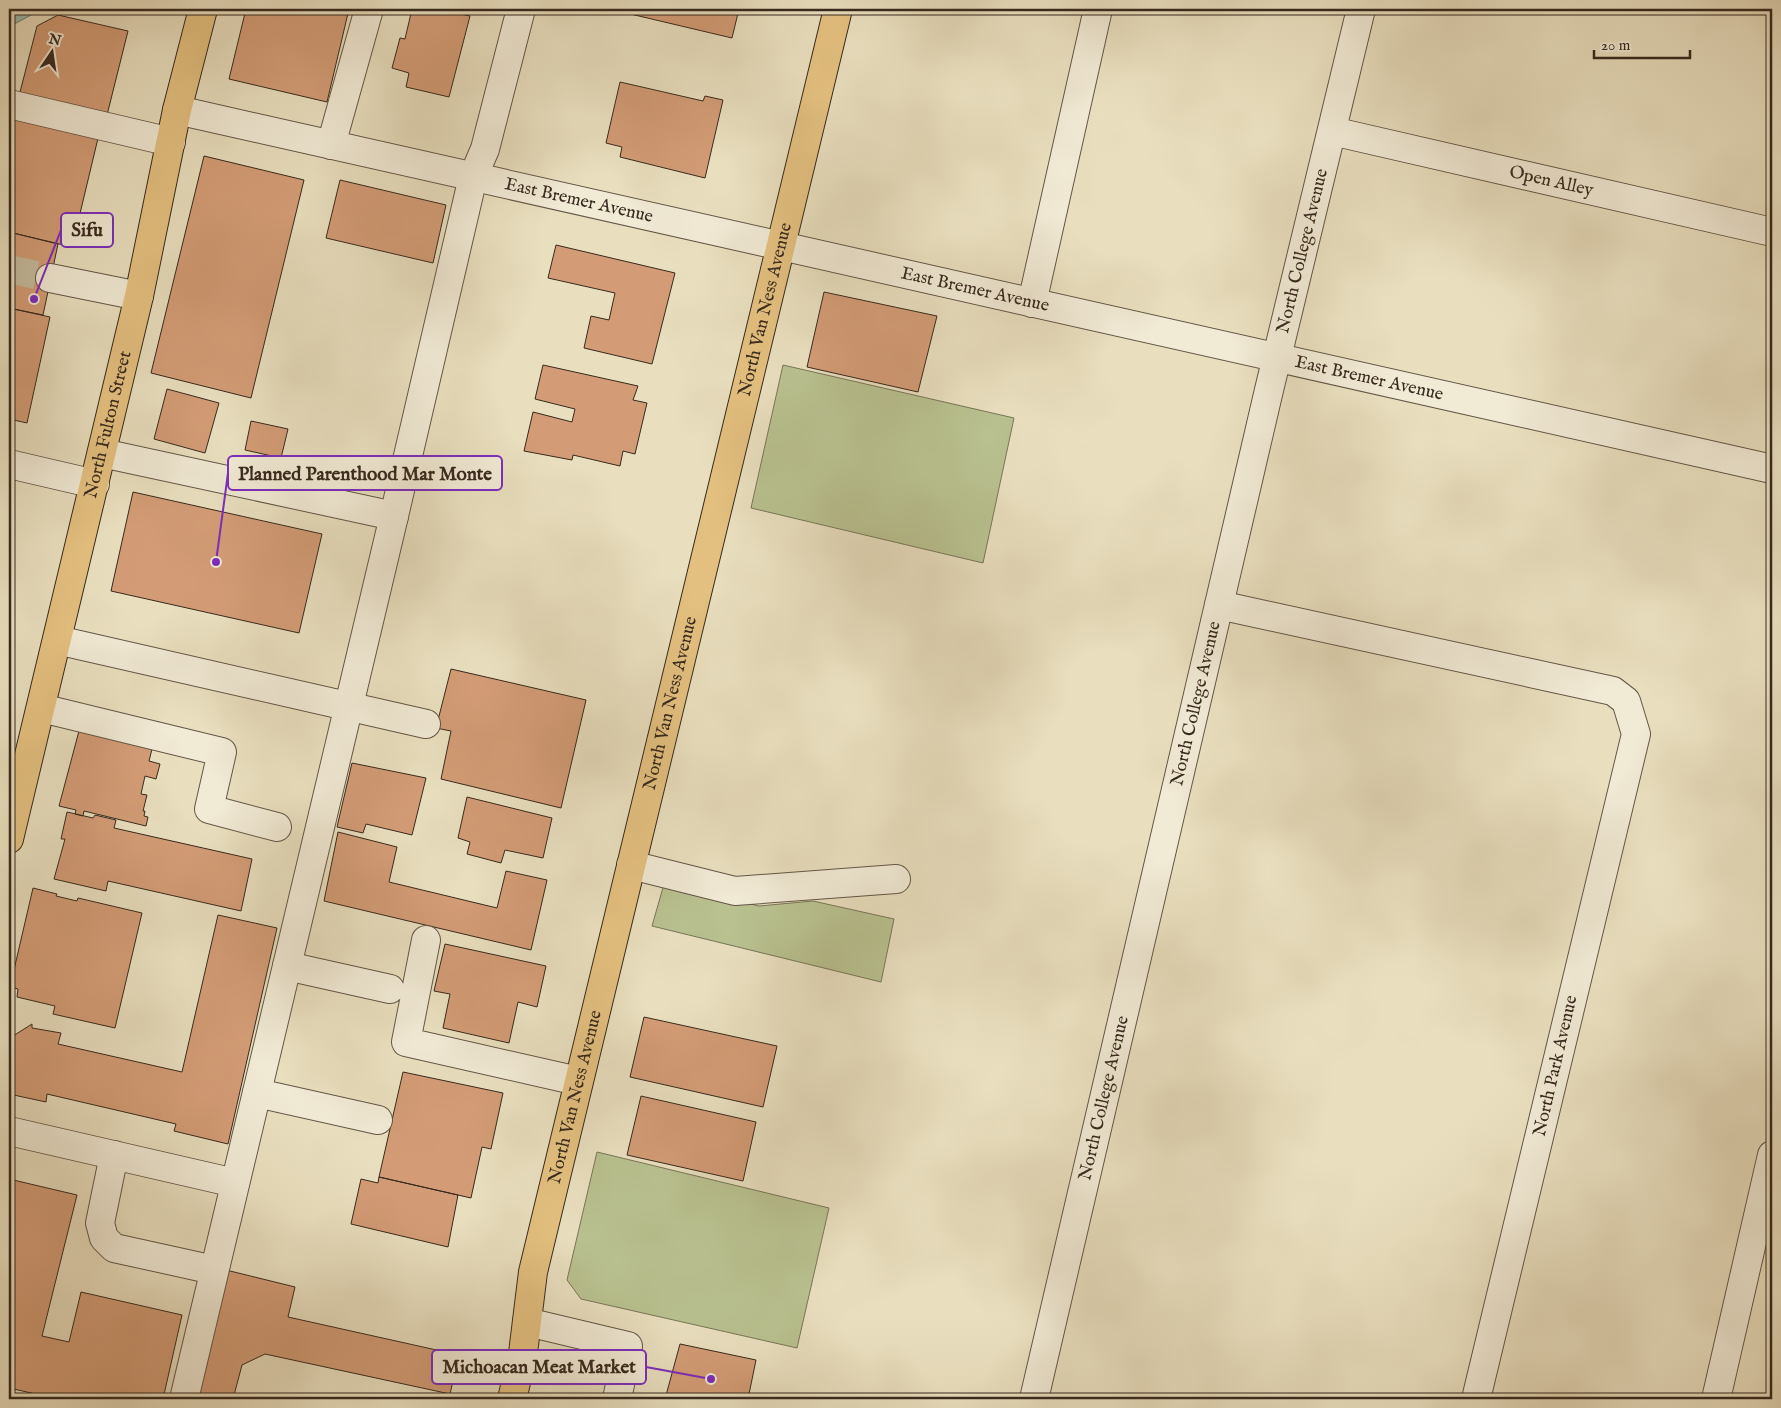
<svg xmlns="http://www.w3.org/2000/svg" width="1781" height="1408" font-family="'IM FELL English',serif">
	<rect width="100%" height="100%" fill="#e9dfbf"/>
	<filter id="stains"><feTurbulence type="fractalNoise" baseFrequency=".004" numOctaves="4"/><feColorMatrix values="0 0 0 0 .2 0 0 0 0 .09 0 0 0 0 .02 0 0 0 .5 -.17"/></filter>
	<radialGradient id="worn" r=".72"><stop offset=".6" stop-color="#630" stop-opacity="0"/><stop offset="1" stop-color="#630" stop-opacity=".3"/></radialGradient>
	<!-- green -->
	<path fill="#b9c190" stroke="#787557" d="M783,365L1014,418L983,563L751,508Z
		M664,884L759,906L813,901L894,919L881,982L652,926Z
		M597,1152L829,1208L797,1348L581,1299L567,1280Z"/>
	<!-- water -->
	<path fill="#97bdb0" stroke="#718276" d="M9,9H42L9,27Z"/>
	<!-- building -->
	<path fill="#d39c76" stroke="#37291e" d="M246,9H349L327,102L229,79Z
		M412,9H438L470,16L449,97L406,87L409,73L392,68L400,38L405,39Z
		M622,9H739L732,38L622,12Z
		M58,15L128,31L107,115L19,96L37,26Z
		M620,82L703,101L705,96L723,100L705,178L620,157L622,147L606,143Z
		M9,113L99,134L72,247L9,232Z
		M204,156L304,180L251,398L151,373Z
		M340,180L446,205L433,263L326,238Z
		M9,232L58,244L43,315L9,308Z
		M556,245L675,273L652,364L584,348L591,316L609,320L615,293L548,278Z
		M824,292L937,316L918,392L807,367Z
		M9,308L50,317L27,423L9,419Z
		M543,365L638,386L633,400L647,403L635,454L623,451L620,466L573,455L572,460L524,451L533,412L572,422L575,409L535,399Z
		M167,389L219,403L205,453L154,439Z
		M251,421L288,429L281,458L245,450Z
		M133,492L322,534L299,633L111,591Z
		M451,669L586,700L561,808L441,779L451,731L436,728Z
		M79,731L152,749L149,761L160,764L156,779L145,776L141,794L147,795L143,811H145L144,816L148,817L146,826L84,811L83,816L75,814L76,810L59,806Z
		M352,763L426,778L412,835L366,824L363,833L337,827Z
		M467,797L552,818L543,858L505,850L501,863L467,854L470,842L458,838Z
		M67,812L93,818L95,815L116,820L114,828L252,859L241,911L108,881L106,891L54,879L65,839H61Z
		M338,832L397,847L389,882L497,908L506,871L547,880L531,950L324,901Z
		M33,888L57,894L56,896L77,901L78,898L142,913L115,1028L53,1014L55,1006L17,997L18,989L10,987Z
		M218,915L277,928L228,1144L174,1131L176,1124L47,1094L46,1102L9,1094V1055L13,1036L32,1024V1028L61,1033L58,1044L182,1072Z
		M445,944L546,966L537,1007L518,1002L509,1043L443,1028L450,994L434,991Z
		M644,1017L777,1046L763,1107L630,1077Z
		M403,1072L503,1093L491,1149L482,1147L471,1198L379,1177Z
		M641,1096L756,1122L743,1181L627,1155Z
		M379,1177L458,1195L448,1247L351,1224L361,1179L378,1183Z
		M9,1179L77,1195L42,1336L69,1342L81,1292L182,1315L163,1399H58L9,1388Z
		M226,1270L295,1287L288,1317L459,1355L450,1394L265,1354L242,1365L233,1399H196Z
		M680,1344L756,1360L748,1399H665Z"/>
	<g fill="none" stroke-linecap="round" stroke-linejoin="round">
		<!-- minor-tunnel -->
		<path stroke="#c5bb9f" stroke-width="28" stroke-dasharray="28 14" stroke-linecap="butt" d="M9,269L50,278"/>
		<defs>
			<g id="minor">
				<path d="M9,104L171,142"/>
				<path id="s1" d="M177,110L1772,469"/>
				<path id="s2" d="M1332,131L1772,232"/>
				<path d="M331,145L369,9"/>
				<path d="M50,278L139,296"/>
				<path d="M1032,303L1098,9"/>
				<path d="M102,453L394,516"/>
				<path d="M9,464L95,484"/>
				<path d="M1219,605L1613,691L1626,701L1636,734L1476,1399"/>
				<path d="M57,640L426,724"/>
				<path d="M41,708L222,752L209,809L277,827"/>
				<path d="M631,865L735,891L896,879"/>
				<path d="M426,940L406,1042L578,1081"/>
				<path d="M287,966L390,989"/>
				<path d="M257,1093L378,1120"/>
				<path d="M9,1131L235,1183"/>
				<path d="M114,1155L100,1223L104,1238L114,1248L214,1270"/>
				<path d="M527,1322L628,1346L617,1399"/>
				<path d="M184,1399L394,516L473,177L485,149L521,9"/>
				<path id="s3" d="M1034,1399L1269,390L1361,9"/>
				<path d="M1716,1399L1772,1155"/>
			</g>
			<g id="major">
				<path id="s4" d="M9,839L139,296L177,110L203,9"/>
				<path id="s5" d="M512,1399L523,1353L533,1272L838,9"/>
			</g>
		</defs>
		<!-- minor casing -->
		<use href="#minor" stroke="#645646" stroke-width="30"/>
		<!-- major casing -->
		<use href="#major" stroke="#37291e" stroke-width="30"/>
		<!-- minor -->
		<use href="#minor" stroke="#f1ead5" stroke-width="28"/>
		<!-- major -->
		<use href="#major" stroke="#e4c080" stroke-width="28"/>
	</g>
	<g text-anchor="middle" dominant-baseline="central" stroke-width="4" stroke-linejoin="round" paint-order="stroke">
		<!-- street labels -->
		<g font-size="18" fill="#37291e" stroke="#f1ead5">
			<text stroke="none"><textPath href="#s2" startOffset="225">Open Alley</textPath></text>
			<text stroke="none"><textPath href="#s1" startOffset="412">East Bremer Avenue</textPath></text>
			<text stroke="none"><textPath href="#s3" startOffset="1179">North College Avenue</textPath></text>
			<text stroke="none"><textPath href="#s1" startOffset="818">East Bremer Avenue</textPath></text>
			<text stroke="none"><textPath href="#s5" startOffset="1119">North Van Ness Avenue</textPath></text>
			<text stroke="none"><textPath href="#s1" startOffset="1222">East Bremer Avenue</textPath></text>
			<text stroke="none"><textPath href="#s4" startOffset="426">North Fulton Street</textPath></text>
			<text stroke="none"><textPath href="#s5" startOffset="714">North Van Ness Avenue</textPath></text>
			<text stroke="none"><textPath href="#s3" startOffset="714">North College Avenue</textPath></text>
			<text transform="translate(1556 1066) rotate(-77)">North Park Avenue</text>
			<text stroke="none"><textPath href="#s5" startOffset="309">North Van Ness Avenue</textPath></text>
			<text stroke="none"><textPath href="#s3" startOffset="309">North College Avenue</textPath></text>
		</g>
	</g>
	<!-- callouts -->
	<path fill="none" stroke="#7b2cbf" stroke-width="2" d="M34 299L61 230M216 562L228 473M711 1379L646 1367"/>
	<g fill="#7b2cbf" stroke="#f1ead5" stroke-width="2">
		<circle cx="34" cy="299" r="5"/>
		<circle cx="216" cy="562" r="5"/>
		<circle cx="711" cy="1379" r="5"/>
	</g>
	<g fill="#f1ead5" stroke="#7b2cbf" stroke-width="2">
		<rect x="61" y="213" width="52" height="34" rx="5"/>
		<rect x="228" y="456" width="274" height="34" rx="5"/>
		<rect x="432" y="1350" width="214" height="34" rx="5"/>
	</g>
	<g font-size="19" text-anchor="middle" font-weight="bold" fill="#37291e">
		<text x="87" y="236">Sifu</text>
		<text x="365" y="480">Planned Parenthood Mar Monte</text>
		<text x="539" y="1373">Michoacan Meat Market</text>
	</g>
	<!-- margin -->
	<rect width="1781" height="1408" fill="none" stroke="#e9dfbf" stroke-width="30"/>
	<rect x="10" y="10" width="1761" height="1388" fill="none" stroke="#37291e" stroke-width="2.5"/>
	<rect x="15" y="15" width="1751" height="1378" fill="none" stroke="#37291e"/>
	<!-- north arrow -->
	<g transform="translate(52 52) rotate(13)" stroke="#f1ead5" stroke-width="4" paint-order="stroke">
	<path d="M0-4L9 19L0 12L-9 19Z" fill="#37291e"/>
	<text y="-8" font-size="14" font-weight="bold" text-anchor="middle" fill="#37291e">N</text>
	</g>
	<!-- scale -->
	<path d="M1594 50v8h96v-8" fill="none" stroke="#37291e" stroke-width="2.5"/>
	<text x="1601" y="50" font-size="15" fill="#37291e" stroke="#f1ead5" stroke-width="4" paint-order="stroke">20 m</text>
	<rect width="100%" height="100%" filter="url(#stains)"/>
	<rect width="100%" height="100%" fill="url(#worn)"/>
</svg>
